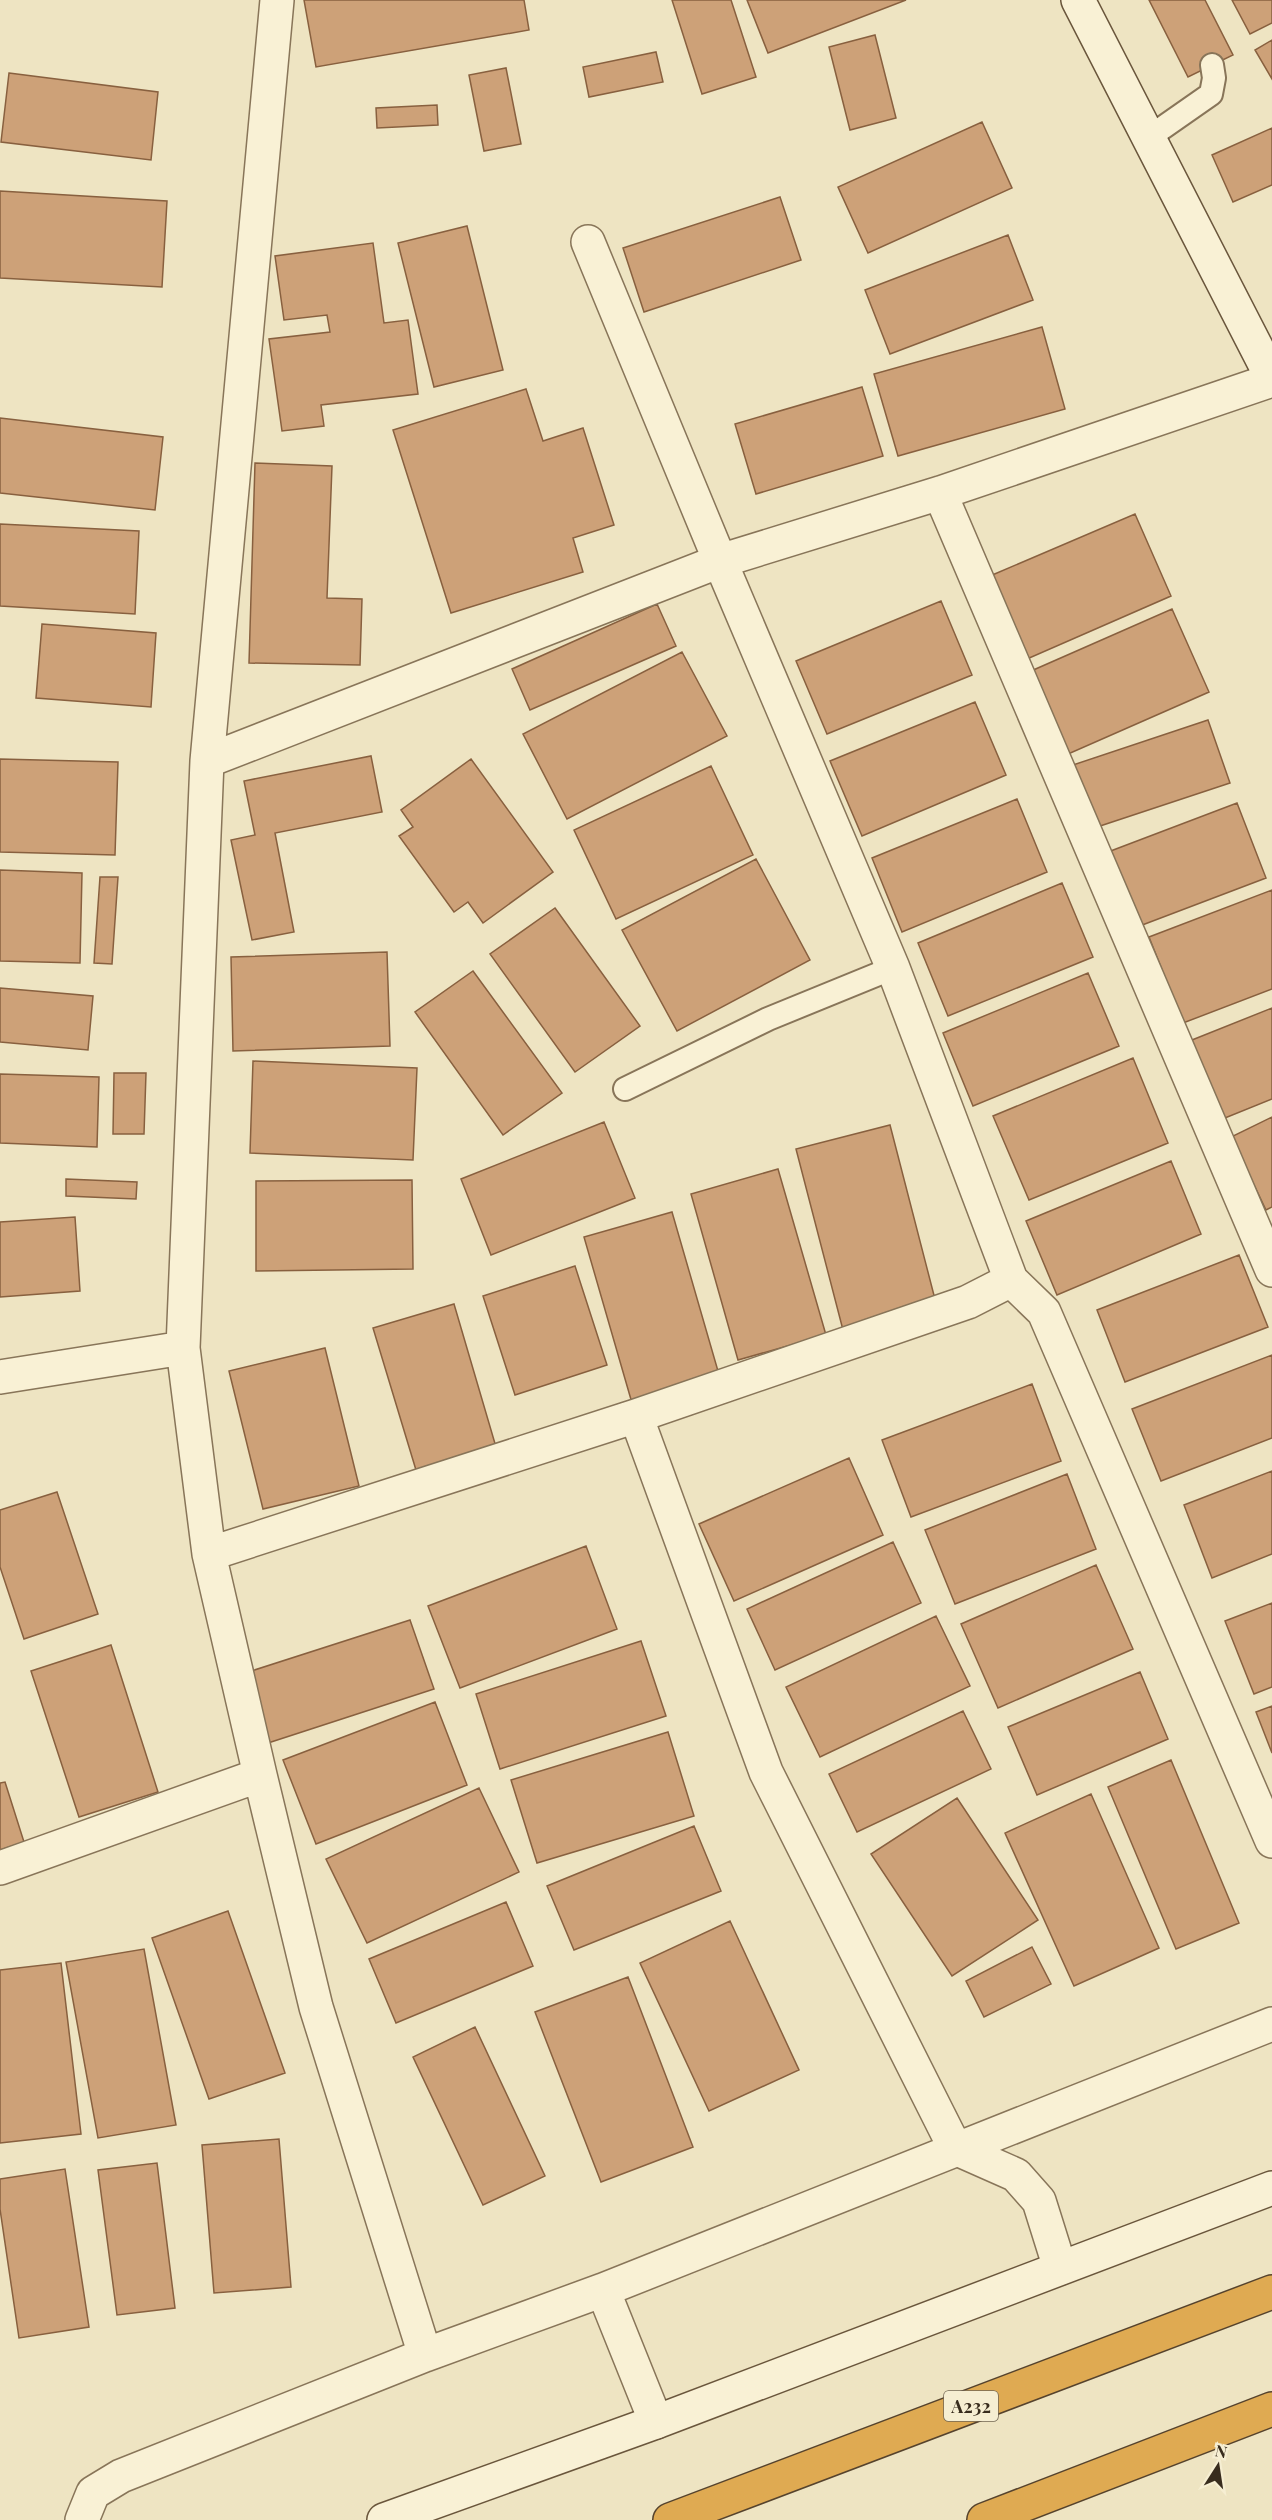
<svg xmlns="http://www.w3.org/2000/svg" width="1272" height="2520" font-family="'Playfair Display',serif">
	<rect width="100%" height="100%" fill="#eee4c2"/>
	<!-- building -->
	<path fill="#cda178" stroke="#88603f" stroke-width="1.5" d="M304,0H524L529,30L316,67Z
		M672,0H731L756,77L702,94Z
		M747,0H906L768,53Z
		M1149,0H1205L1233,55L1188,77Z
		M1232,0H1272V23L1250,34Z
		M875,35L896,118L850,130L829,47Z
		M1272,40V79L1255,50Z
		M656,52L663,82L589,97L583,67Z
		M506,68L521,144L484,151L469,75Z
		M9,73L158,92L151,160L1,142Z
		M437,105L438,125L377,128L376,108Z
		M982,122L1012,188L868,253L838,187Z
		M1272,128V185L1233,202L1212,155Z
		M0,191L167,201L162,287L0,278Z
		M780,197L801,260L644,312L623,248Z
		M467,226L503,370L434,387L398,243Z
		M1008,235L1033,300L890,354L865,290Z
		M373,243L384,323L408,320L418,394L321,405L324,426L282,431L269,339L330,332L327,315L284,320L275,256Z
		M1042,327L1065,409L898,456L874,374Z
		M862,387L883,456L756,494L735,424Z
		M526,389L543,441L583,428L614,525L573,538L583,572L451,613L393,430Z
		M0,418L163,437L155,510L0,493Z
		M255,463L332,466L327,598L362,599L360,665L249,663Z
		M1135,514L1171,596L1027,659L990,576Z
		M0,524L139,531L135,614L0,606Z
		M941,601L972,675L827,734L796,661Z
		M657,604L676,646L530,710L512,669Z
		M1172,609L1209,692L1059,758L1022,675Z
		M42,624L156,633L151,707L36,698Z
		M682,652L727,736L567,819L523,734Z
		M975,702L1006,775L862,836L830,761Z
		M1208,720L1230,783L1091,829L1070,766Z
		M371,756L382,812L275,833L294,932L252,940L231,840L255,835L244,781Z
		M0,759L118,762L115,855L0,852Z
		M471,759L553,872L483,923L468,902L454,912L399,836L413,827L401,810Z
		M711,766L753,855L616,919L574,830Z
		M1017,799L1047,872L902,932L872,858Z
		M1237,803L1266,878L1137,927L1108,852Z
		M756,859L810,960L677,1031L622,930Z
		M0,870L82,873L80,963L0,961Z
		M100,877H118L112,964L94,963Z
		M1062,883L1093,957L948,1016L918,943Z
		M1272,890V989L1183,1023L1149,937Z
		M555,908L640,1026L575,1072L490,954Z
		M387,952L390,1046L233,1051L231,957Z
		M473,971L562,1093L503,1135L415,1012Z
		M1088,973L1119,1046L973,1106L943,1033Z
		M0,988L93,996L88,1050L0,1042Z
		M1272,1008V1099L1220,1120L1187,1042Z
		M1133,1058L1168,1143L1029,1200L993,1116Z
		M253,1061L417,1068L413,1160L250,1153Z
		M114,1073H146L144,1134H113Z
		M0,1074L99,1077L97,1147L0,1143Z
		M1272,1117V1207L1266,1210L1231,1137Z
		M604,1122L635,1198L491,1255L461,1179Z
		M890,1125L937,1307L843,1330L796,1149Z
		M1171,1161L1201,1234L1057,1295L1026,1221Z
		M778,1169L826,1335L738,1360L691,1194Z
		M66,1179L137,1182L136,1199L66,1196Z
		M412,1180L413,1269L256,1271V1181Z
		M672,1212L720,1378L632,1403L584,1237Z
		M75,1217L80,1291L0,1297V1222Z
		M1239,1255L1268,1327L1125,1382L1097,1310Z
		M575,1266L607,1365L515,1395L483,1296Z
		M454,1304L496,1447L416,1470L373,1328Z
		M325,1348L359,1486L263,1509L229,1371Z
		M1272,1355V1438L1161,1481L1132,1409Z
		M1032,1384L1061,1461L911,1517L882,1440Z
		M849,1458L883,1535L734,1601L699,1524Z
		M1272,1471V1554L1212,1578L1184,1505Z
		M1067,1474L1096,1549L955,1604L925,1530Z
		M57,1492L98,1614L24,1639L0,1567V1510Z
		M893,1542L921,1603L775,1670L747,1609Z
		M586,1546L617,1629L460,1688L428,1606Z
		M1096,1565L1133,1649L998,1708L961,1624Z
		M1272,1603V1687L1254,1694L1225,1621Z
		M936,1616L970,1686L820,1757L786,1687Z
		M410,1620L434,1689L268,1743L245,1673Z
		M641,1641L666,1716L500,1769L476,1694Z
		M111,1645L158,1792L79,1817L31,1671Z
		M1140,1672L1168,1739L1037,1795L1008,1727Z
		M435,1702L467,1785L316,1844L283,1760Z
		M1272,1706V1753L1256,1712Z
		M963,1711L991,1769L857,1832L829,1774Z
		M668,1732L694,1816L537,1863L511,1780Z
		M1171,1760L1239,1923L1176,1949L1108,1787Z
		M5,1782L24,1842L0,1850V1783Z
		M479,1788L519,1872L367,1943L326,1859Z
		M1091,1794L1159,1948L1074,1986L1005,1833Z
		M957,1798L1038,1920L952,1976L871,1854Z
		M694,1826L721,1891L574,1950L547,1886Z
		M506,1902L533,1966L396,2023L369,1959Z
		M228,1911L285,2073L209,2099L152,1938Z
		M730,1921L799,2070L709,2111L640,1963Z
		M1032,1947L1051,1984L984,2017L966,1981Z
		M144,1949L176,2125L98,2138L66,1962Z
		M61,1963L81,2134L0,2143V1970Z
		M628,1977L693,2147L601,2182L535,2012Z
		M475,2027L545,2176L483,2205L413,2057Z
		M279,2139L291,2287L214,2293L202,2145Z
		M157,2163L175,2308L117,2315L98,2170Z
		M65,2169L89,2327L19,2338L0,2209V2179Z"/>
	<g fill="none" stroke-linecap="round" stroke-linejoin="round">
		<defs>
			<path id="lane" d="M1148,138L1211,94L1214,78L1212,65
				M625,1089L768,1019L893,968"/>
			<path id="street" d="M277,0L207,761L183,1348L209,1554L260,1775L316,2007L425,2355
				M588,242L720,561L893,968L1011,1280L1044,1312L1272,1841
				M940,493L1272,1270
				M207,761L720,561L940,493L1272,380
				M0,1377L183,1348
				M636,1416L766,1772L955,2148L1016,2175L1039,2201L1060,2268
				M209,1554L636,1416L968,1302L1011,1280
				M0,1868L260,1775
				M656,2422L603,2290L1272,2024
				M82,2520L93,2493L121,2476L425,2355L603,2290"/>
			<path id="secondary" d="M1078,0L1272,378
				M384,2520L656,2422L1272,2188"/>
			<path id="highway" d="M670,2520L1272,2292
				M984,2520L1272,2409"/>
		</defs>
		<!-- lane casing -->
		<use href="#lane" stroke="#887559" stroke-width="26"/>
		<!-- street casing -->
		<use href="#street" stroke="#887559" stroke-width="36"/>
		<!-- secondary casing -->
		<use href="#secondary" stroke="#6a563c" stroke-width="36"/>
		<!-- highway casing -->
		<use href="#highway" stroke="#56432d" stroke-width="36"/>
		<!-- lane -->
		<use href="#lane" stroke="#f9f1d5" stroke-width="22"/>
		<!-- street -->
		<use href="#street" stroke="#f9f1d5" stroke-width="33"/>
		<!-- secondary -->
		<use href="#secondary" stroke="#f9f1d5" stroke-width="33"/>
		<!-- highway -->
		<use href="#highway" stroke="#dfaa52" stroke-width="33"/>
	</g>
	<g text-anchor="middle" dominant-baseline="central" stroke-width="6" stroke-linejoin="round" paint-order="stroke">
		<!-- shield labels -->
		<rect fill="#f6eed2" stroke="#716653" stroke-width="1.5" x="944" y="2391" width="54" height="30" rx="4.5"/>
		<g font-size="18" font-weight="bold" fill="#382c1d">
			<text x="971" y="2406">A232</text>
		</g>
	</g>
	<!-- north arrow -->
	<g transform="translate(1218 2466) rotate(12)" stroke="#f6eed2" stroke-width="4.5" paint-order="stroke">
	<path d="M0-4.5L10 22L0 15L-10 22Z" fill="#382c1d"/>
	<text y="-9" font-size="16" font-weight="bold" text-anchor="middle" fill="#382c1d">N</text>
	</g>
</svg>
